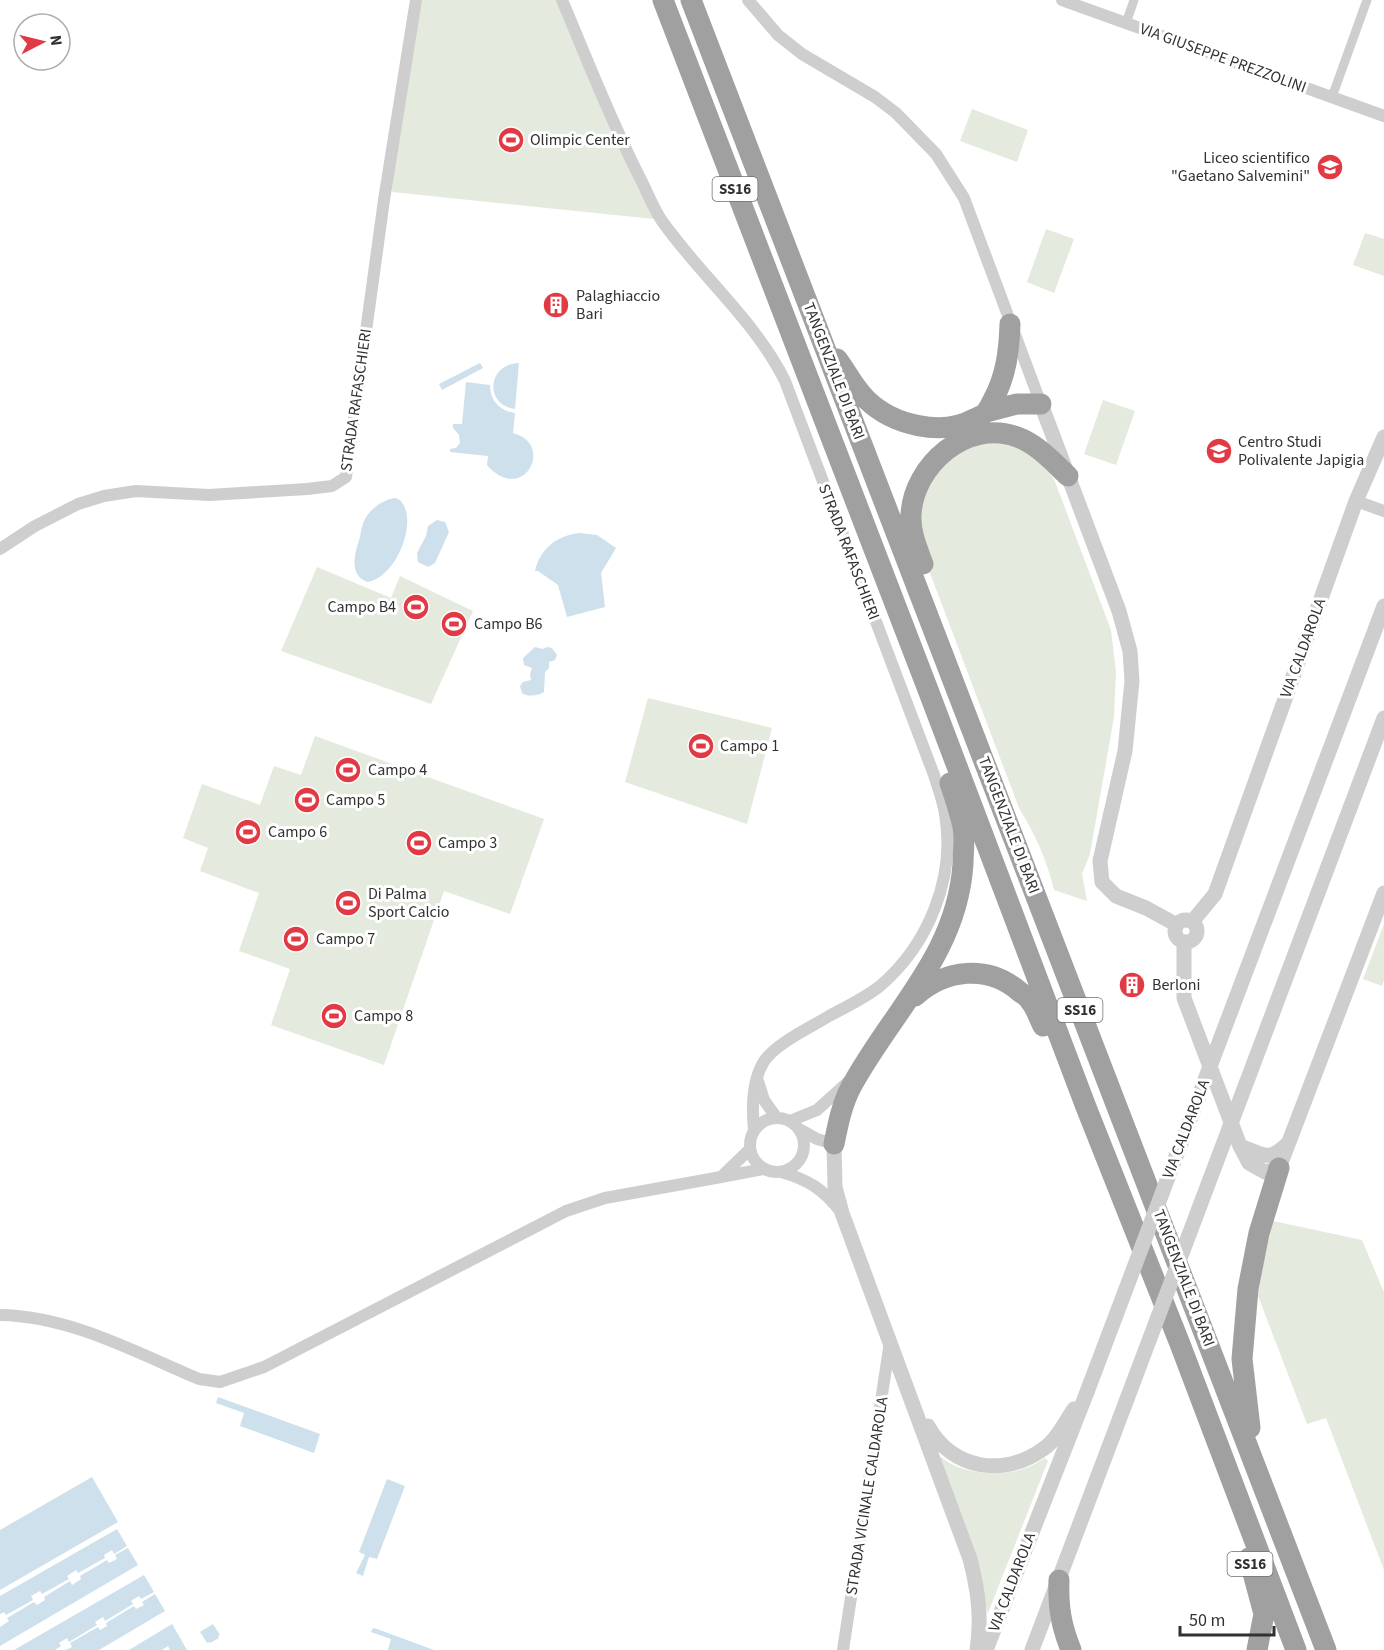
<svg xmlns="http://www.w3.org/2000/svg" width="1384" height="1650" font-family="'Source Sans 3',sans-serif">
	<rect width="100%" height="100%" fill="#fff"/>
	<!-- green -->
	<path fill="#e4eadd" d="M419,0H562L610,113L683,249L654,219L392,192L393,167Z
		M972,109L1028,130L1017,162L960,141Z
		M1046,229L1074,239L1054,293L1027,282Z
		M1365,233L1384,239V276L1353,265Z
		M1103,400L1135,411L1116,465L1084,454Z
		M984,440C1018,448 1032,448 1054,479L1111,630L1116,672L1114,717L1090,854L1082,874L1087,901L1054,890C1047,860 1035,834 1019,808L922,552L918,535L922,492L952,456Z
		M317,567L391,598L400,576L473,611L431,704L281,651Z
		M648,698L772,728L747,824L625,782Z
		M315,736L544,819L510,914L444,891L384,1065L271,1025L290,969L239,951L259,893L200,871L208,848L183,838L202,784L260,805L274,766L301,775Z
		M1384,924V980L1382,986L1363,979Z
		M1273,1221L1362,1240L1384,1292V1570L1326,1418L1307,1424L1258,1296L1265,1246Z
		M941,1457C960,1474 999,1477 1023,1469C1031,1467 1038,1462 1045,1458L1048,1461L988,1613L939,1460Z"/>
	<!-- water -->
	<path fill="#cde0ec" d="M480,363L483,368L442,390L439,384Z
		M519,363L515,409C484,405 487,364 519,363Z
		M466,382L490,385C490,401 500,411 515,413L513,433C556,444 523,506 487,465L488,456L450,452V449L456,448L460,443L459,435L453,428V424H462Z
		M395,498L400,500C420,521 395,579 367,582C348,574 355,553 360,537C361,531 362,524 365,519C370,509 384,499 395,498Z
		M437,520L445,522L449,532L435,563L428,567L418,562L417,553L426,536L428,526Z
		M579,533L597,535L616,548L601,573L605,607L567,617L558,585L538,571H535C540,549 556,536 579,533Z
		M535,647L543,649L547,647L552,648L557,655L555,660L549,662V668L545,672L544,692C539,696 527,697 522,693L520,686L523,682L531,680L530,674L532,668L524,665L523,658Z
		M218,1397L320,1434L314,1453L240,1426L244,1413L216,1403Z
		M92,1477L118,1522L0,1590V1530Z
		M387,1479L405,1486L377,1559L369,1557L363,1576L356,1573L365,1555L359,1552Z
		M117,1529L127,1546L114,1554L112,1550L104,1555L105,1558L78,1573L76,1570L67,1576L69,1579L42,1594L40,1591L31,1596L33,1600L6,1615L4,1612L0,1614V1596Z
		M128,1548L138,1565L0,1646V1627L9,1621L7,1618L34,1602L37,1605L45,1600L44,1597L70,1581L72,1585L81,1579L80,1576L107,1560L109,1563L117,1559L115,1555Z
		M144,1575L154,1592L141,1599L139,1596L131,1601L133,1604L105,1621L103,1617L95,1622L97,1625L69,1642L67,1638L59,1643L61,1646L55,1650H14Z
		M155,1594L165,1611L99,1650H66L72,1647L70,1643L98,1627L100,1630L107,1626L106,1623L134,1606L136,1609L144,1605L142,1602Z
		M172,1624L187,1650H170L168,1646L162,1650H129Z
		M213,1624L220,1635L218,1636L219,1638L210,1643L209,1642L207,1643L200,1632Z
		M373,1628L377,1629L434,1650H388L391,1639L371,1632Z"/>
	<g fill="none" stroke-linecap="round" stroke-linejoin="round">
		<!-- pedestrian -->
		<path stroke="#cecece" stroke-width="9" d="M1126,23L1134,0
			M1332,97L1367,0"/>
		<!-- minor -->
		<path stroke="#cecece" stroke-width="12" d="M562,0C587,59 610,119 639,176C647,191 653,208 662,221C700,275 757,323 785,381L934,775C938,788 943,801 945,814C956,878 928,945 880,986C865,998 846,1007 829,1016C810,1028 774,1044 763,1063C752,1082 752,1110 754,1130
			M748,0L778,35L802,54L875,97L896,113L936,154L964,198L1041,404
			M1062,0L1384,116
			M1356,501L1384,511
			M0,549L35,526L78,504L104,496L136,491L209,495L307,489L332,486L346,477L384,200L416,0
			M758,1081L764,1100L776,1117
			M750 1145a27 27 0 1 1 54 0a27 27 0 1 1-54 0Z
			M790,1121L817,1110L848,1082
			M801,1130L817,1139L834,1144
			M750,1149L721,1177L764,1169
			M781,1172C809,1180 823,1189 841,1212
			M0,1315C70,1316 135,1352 199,1379L220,1382L264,1367L566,1211L605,1198L721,1177
			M843,1650L890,1342"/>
		<!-- tertiary -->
		<path stroke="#cecece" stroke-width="15" d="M1041,404L1119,611L1130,651L1132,681L1125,751L1100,861L1102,882L1116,896L1146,908L1177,925
			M1175 931a11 11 0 1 1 22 0a11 11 0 1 1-22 0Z
			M1192,922L1215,894L1356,501L1384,437
			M1184,943V998L1240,1146L1249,1163L1265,1172L1279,1168L1384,893
			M834,1144L835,1187L842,1213L970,1559C978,1590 982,1618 977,1650
			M1240,1146C1263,1154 1268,1163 1287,1144
			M928,1426C951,1469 1004,1478 1043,1449C1056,1441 1065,1422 1074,1409
			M986,1650L1087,1392
			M1032,1650L1127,1399"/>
		<!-- trunk -->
		<path stroke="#a0a0a0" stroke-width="21" d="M663,0L930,695L1086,1107L1180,1344L1296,1650
			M691,0L1326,1650
			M837,359C847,372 855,389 867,400C893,425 942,437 974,419C978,417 984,415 986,412C989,409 991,403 993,400C1006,376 1009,352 1010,324
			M986,412L1017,404H1041
			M923,564C917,548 910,532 911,515C913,465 968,418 1017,437C1037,444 1053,462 1068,476
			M915,996C946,969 988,964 1020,992C1023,994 1028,997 1030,1001C1036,1008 1039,1018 1043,1026
			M834,1144C838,1124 842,1104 851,1087C892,1011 957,955 963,864C963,852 965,839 963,827C960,812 955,798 950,783
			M1250,1428L1242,1359L1248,1289L1259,1233L1279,1168
			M1249,1558L1264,1614L1257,1650
			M1059,1580C1058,1607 1061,1625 1071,1650"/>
		<!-- tertiary-bridge -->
		<path stroke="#cecece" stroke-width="15" d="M1087,1392L1384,606
			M1127,1399L1384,718"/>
	</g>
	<!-- icons -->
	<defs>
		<symbol id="stadium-disc" viewBox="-11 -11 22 22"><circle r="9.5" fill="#e23a44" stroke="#fff"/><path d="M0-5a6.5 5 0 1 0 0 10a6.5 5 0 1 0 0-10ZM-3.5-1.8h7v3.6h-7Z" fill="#fff"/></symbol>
		<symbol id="school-disc" viewBox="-11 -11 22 22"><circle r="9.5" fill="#e23a44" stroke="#fff"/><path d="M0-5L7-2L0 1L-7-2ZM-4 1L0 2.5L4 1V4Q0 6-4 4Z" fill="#fff"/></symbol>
		<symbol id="building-disc" viewBox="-11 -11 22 22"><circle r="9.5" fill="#e23a44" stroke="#fff"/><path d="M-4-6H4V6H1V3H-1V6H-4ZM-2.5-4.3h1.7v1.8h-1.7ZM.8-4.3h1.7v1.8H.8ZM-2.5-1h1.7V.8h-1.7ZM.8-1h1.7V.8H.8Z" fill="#fff"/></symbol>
	</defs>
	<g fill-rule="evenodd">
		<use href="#stadium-disc" x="496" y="125" width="30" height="30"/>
		<use href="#school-disc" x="1315" y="152" width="30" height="30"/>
		<use href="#building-disc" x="541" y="290" width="30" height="30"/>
		<use href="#school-disc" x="1204" y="436" width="30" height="30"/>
		<use href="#stadium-disc" x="401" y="592" width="30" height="30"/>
		<use href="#stadium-disc" x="439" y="609" width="30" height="30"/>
		<use href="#stadium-disc" x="686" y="731" width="30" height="30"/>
		<use href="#stadium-disc" x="333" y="755" width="30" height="30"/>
		<use href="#stadium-disc" x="292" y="785" width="30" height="30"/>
		<use href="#stadium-disc" x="233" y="817" width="30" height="30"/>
		<use href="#stadium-disc" x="404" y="828" width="30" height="30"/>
		<use href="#stadium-disc" x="333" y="888" width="30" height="30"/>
		<use href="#stadium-disc" x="281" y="924" width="30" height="30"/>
		<use href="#building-disc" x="1117" y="970" width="30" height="30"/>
		<use href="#stadium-disc" x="319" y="1001" width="30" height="30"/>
	</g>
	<g text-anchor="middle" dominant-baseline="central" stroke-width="6" stroke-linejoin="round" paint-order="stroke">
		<!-- shield labels -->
		<g fill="#fff" stroke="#6f6f6f" stroke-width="1.5">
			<rect x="712.5" y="177" width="45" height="24" rx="4.5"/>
			<rect x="1057.5" y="998" width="45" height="24" rx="4.5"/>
			<rect x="1227.5" y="1552" width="45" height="24" rx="4.5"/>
		</g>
		<g font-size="15" font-weight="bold" fill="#313131">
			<text x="735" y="189">SS16</text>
			<text x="1080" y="1010">SS16</text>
			<text x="1250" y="1564">SS16</text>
		</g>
		<!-- street labels -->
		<g font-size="16" fill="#313131" stroke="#fff">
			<text transform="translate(1223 58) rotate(20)">VIA GIUSEPPE PREZZOLINI</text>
			<text transform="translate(834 371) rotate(69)">TANGENZIALE DI BARI</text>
			<text transform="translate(356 400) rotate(-82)">STRADA RAFASCHIERI</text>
			<text transform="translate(849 552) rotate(69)">STRADA RAFASCHIERI</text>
			<text transform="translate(1303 648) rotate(-70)">VIA CALDAROLA</text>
			<text transform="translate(1009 825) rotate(69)">TANGENZIALE DI BARI</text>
			<text transform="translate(1186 1129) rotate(-69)">VIA CALDAROLA</text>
			<text transform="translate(1184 1278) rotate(69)">TANGENZIALE DI BARI</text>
			<text transform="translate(867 1496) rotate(-81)">STRADA VICINALE CALDAROLA</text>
			<text transform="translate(1012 1582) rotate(-69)">VIA CALDAROLA</text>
		</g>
		<!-- poi labels -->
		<g font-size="16" fill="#313131" stroke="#fff" text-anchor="start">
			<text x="530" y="140">Olimpic Center</text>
			<text x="1310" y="158" text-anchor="end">Liceo scientifico<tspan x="1310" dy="18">"Gaetano Salvemini"</tspan></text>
			<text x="576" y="296">Palaghiaccio<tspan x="576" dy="18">Bari</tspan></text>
			<text x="1238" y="442">Centro Studi<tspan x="1238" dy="18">Polivalente Japigia</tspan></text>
			<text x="396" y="607" text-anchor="end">Campo B4</text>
			<text x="474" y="624">Campo B6</text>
			<text x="720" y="746">Campo 1</text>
			<text x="368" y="770">Campo 4</text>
			<text x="326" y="800">Campo 5</text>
			<text x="268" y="832">Campo 6</text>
			<text x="438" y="843">Campo 3</text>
			<text x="368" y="894">Di Palma<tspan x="368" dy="18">Sport Calcio</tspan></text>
			<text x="316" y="939">Campo 7</text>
			<text x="1152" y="985">Berloni</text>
			<text x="354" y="1016">Campo 8</text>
		</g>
	</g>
	<!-- north arrow -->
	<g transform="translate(42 42) rotate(83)"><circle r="28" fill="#ffffff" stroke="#adadad" stroke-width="1.5"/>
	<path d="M0-4.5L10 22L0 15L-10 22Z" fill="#e23a44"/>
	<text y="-9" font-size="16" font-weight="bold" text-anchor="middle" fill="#313131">N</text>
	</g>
	<!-- scale -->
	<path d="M1180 1626v9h94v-9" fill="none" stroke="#313131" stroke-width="3"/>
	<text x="1189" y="1626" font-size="18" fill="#313131" stroke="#ffffff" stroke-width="4.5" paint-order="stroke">50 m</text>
</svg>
